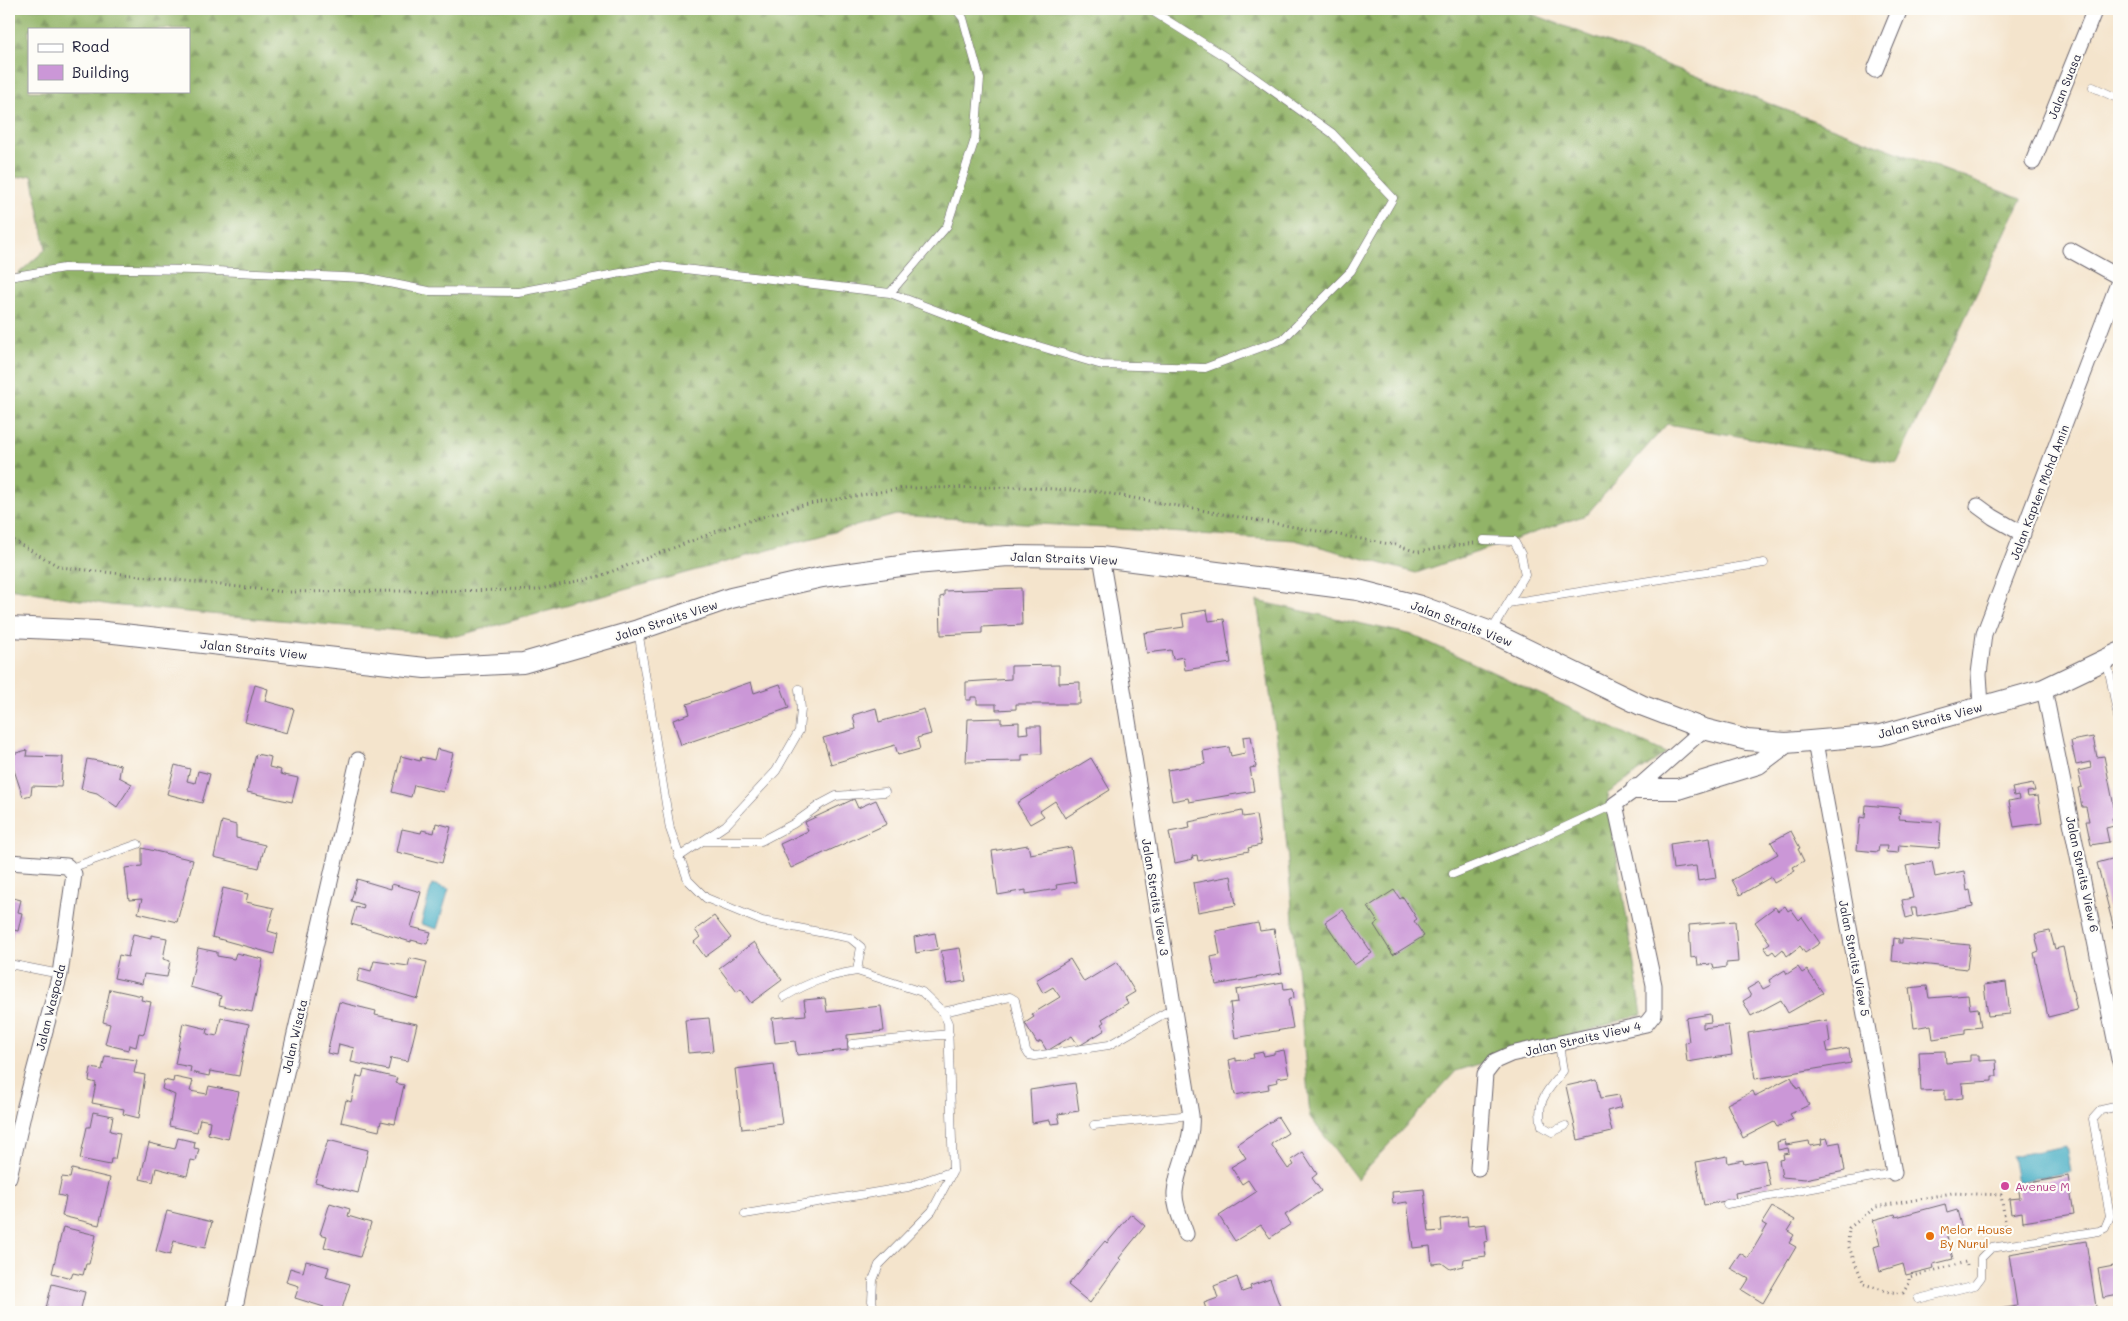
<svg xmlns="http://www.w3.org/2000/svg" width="2128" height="1321" font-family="Mali,sans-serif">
	<defs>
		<pattern id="forest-firs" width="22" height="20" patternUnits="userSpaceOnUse" patternTransform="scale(1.25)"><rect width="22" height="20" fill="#92b468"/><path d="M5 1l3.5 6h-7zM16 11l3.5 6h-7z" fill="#779257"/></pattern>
	</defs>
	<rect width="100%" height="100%" fill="#fdfcf7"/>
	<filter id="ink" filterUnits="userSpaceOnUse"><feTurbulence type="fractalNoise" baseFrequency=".02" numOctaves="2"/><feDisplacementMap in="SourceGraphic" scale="10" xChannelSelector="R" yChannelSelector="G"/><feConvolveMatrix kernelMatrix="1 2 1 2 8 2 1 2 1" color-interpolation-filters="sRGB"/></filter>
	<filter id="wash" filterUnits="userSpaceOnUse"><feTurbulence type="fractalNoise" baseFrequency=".0096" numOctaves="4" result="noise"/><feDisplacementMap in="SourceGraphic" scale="20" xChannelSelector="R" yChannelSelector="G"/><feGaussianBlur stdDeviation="1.12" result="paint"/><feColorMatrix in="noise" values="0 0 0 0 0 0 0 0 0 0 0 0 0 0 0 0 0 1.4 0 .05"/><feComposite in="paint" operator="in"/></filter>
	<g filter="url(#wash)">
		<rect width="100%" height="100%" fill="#f4e4cc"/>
		<!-- forest -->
		<path fill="url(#forest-firs)" stroke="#5a6b52" fill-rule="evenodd" d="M9,9H1519L2021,199L1897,463L1667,424L1586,515L1416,573L1295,540L896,515L457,636L110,605L9,588V282L46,249L32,175L9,179ZM29,29H189V91H29Z
			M1257,601L1413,635L1666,753L1607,794L1642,1014L1456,1071L1357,1179L1310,1117L1279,757Z"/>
		<!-- water -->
		<path fill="#45adc4" stroke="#346880" d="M432,884L449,889L437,929L421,924Z
			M2066,1146L2071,1172L2017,1182L2012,1156Z"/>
		<g id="blocks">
			<!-- building -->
			<path fill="#cb97d7" d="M1021,588L1022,625L982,627V633L941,635L940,597L944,596V591Z
				M1207,610L1209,621L1224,619L1231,663L1185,670L1183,657L1173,659L1171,650L1147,653L1144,633L1184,627L1182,614Z
				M1059,665V683L1080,682V704H1016V709L996,710V704H977V697H971V700H966V682L1011,679V666Z
				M751,682L754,693L780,684L789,708L681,745L673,720L690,714L687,704Z
				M255,685L268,689L265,701L294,709L287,733L245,722Z
				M876,708L879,722L924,709L931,734L917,738L920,749L898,755L895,745L831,764L823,738L856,729L853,715Z
				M1001,718V723L1019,722V734L1028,733L1027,726H1041L1042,754L1022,755V761L966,762L968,719Z
				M1251,736L1256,767L1250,768L1254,791L1189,802L1188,798L1172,801L1167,770L1205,764L1203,751L1229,747L1231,756L1245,753L1243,737Z
				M2093,737L2097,757L2104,756L2116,817L2112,818L2114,826L2106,828L2109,842L2091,845L2086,821H2089L2086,807H2082L2078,788L2082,787L2078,771L2091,768L2090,762L2076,765L2071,741Z
				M437,749L453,753L443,792L414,785L411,797L392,792L401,756L420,761L421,757L434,760Z
				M27,750L26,756L63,757L61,787L32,786L31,795L23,797L9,755Z
				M256,754L271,757L269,767L281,770L280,774L298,778L292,802L247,792Z
				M1091,758L1110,790L1065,818L1055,801L1040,811L1044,816L1030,824L1017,803Z
				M87,759L121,765L119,777L132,784L117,807L97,793L81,789Z
				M175,765L190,769L187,781L195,783L198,771L210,774L202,803L167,794Z
				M2033,784L2035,791L2027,792L2028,797L2038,796L2042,823L2014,827L2009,801L2019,799L2018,795L2014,796L2012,788Z
				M854,799L858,808L876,800L887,824L791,868L780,844L808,831L805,822Z
				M1866,805L1900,808L1899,819L1941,822L1939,848L1899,845L1898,853L1886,852L1887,846H1879L1878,852L1857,850L1860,817L1865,818Z
				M1242,811L1243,817L1256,815L1261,845L1248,848L1249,851L1198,861L1197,855L1192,856L1193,859L1175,863L1169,832L1190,828L1189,822Z
				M222,821L236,825V838L265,845L259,868L214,857Z
				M436,823L451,827L442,863L397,852L402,829L421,833L422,830L434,833Z
				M1791,831L1800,848L1798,849L1804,861L1793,867L1795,871L1774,883L1771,877L1740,895L1732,880L1778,854L1771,842Z
				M1710,838L1716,878L1698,881L1696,866L1673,869L1670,844Z
				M1028,845L1030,854L1071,847L1076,882L1056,885L1057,889L1026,894V890L998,895L992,851Z
				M142,848L193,860L177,922L138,913L142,899L129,900L125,868L142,866Z
				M2119,857V948L2097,863Z
				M1932,861L1935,877L1964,871L1967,891L1970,890L1973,906L1917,917L1916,908H1911L1913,916L1906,918L1902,900L1913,898L1906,866Z
				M1231,876L1236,905L1198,912L1193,883Z
				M357,879L391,889L392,884L421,892L411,927L431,932L427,944L411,940V942L351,924L356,907L363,909L364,905L351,901Z
				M223,888L248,894L246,902L274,908L268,931L278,934L274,954L212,937Z
				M1394,890L1400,899L1403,897L1417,919L1414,921L1424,936L1393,955L1374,925L1378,922L1368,907Z
				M9,897L21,900L18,912L22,913L18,931L14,930L10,949Z
				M1785,906L1788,911L1791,909L1799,920L1802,917L1820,943L1805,953L1800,946L1787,956L1783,949L1776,955L1773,951L1769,954L1764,947L1770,943L1755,922L1775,907L1778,911Z
				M1343,910L1372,953L1354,965L1325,922Z
				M714,916L731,938L705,957L694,942L700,937L695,930Z
				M1735,921L1738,962L1726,963V967L1714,969L1713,964L1698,965L1697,957L1691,958L1689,925Z
				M1258,923L1260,931L1274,929L1282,973L1216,985L1211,957L1220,955L1216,931Z
				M2050,931L2055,949L2063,947L2077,1010L2048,1017L2034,953L2039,951L2035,934Z
				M935,933L938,949L916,953L914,937Z
				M133,934L151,938V935L167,938L163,959L170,961L167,977L144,974L142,984L114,978L119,955L128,957Z
				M1894,938L1899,939V943H1902V939L1970,945L1967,969L1892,961Z
				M754,942L782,980L751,1003L741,989L737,992L719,968Z
				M198,948L217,952V956L234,959L236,953L263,959L252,1012L219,1005L221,996L190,987Z
				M960,948L966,981L947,984L941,951Z
				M410,958L427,962L418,999L357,981L360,968L371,971L374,961L408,966Z
				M1070,959L1084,982L1117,962L1135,992L1125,998L1128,1003L1102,1019L1104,1022L1101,1024L1105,1030L1079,1046L1072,1036L1047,1051L1041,1041L1037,1043L1025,1023L1034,1017L1032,1014L1060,997L1053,987L1043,993L1036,980Z
				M1798,967L1802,973L1807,970L1823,993L1788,1013L1781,1000L1751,1016L1743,1001L1751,996L1747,989L1759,982L1763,989L1771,985L1769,980L1785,970L1787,974Z
				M1283,982L1284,989L1293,988L1294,998L1288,1000L1293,1028L1235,1038L1230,1003L1238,1002L1236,990Z
				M2006,982L2010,1014L1988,1016L1984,985Z
				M1927,986L1929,998L1968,995L1970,1009L1978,1008L1981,1027L1965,1029V1034L1933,1039L1931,1025L1914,1028L1909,988Z
				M110,989L142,996L141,1000L151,1002L144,1034L139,1033L136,1047L129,1045L128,1050L105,1044L110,1024L103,1022Z
				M825,998L827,1012L881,1006L884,1031L847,1035L848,1050L797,1055L795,1041L775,1043L772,1018L806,1015L804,1000Z
				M339,1002L376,1011L375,1015L417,1024L408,1061L391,1058L388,1070L351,1062L354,1048L339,1044L337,1055L327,1053Z
				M1710,1014L1711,1022L1703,1023V1028L1728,1025L1732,1055L1687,1062L1685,1043L1689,1042L1686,1018Z
				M221,1018L249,1024L239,1076L210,1071L209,1076L190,1072L191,1067L175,1064L183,1023L208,1029L207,1034L217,1036Z
				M709,1018L713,1051L688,1053L685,1020Z
				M1827,1020L1830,1042L1826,1043L1828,1052L1849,1048L1851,1063L1755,1079L1748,1033Z
				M1284,1050L1289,1076L1277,1078L1278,1082L1268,1084L1269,1089L1235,1095L1229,1060L1236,1058V1061L1254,1058L1253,1054L1263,1052L1264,1056L1274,1054V1052Z
				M1945,1051L1946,1063L1970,1061V1055H1979V1061L1996,1060L1997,1076H1992V1081L1962,1083L1963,1098L1945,1100V1090L1921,1091L1919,1052Z
				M105,1056L137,1060L134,1073L145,1075L139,1118L123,1114L124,1109L92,1103L96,1083L89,1081L91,1068L102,1070Z
				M774,1064L782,1124L742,1129L735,1069Z
				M364,1070L397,1078L395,1083L404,1085L395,1124L381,1121L379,1131L341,1122L346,1100L351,1102L357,1076L362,1077Z
				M174,1077L193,1081L190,1091L207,1094L209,1086L239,1092L228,1139L208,1134L210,1121L200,1119L197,1132L169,1126L175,1095L162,1089L164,1080L173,1082Z
				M1791,1077L1797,1089L1800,1087L1809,1105L1790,1114L1793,1119L1777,1127L1774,1122L1743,1138L1727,1104L1753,1091L1755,1096Z
				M1597,1079L1601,1098L1619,1095L1622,1107L1607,1111L1612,1132L1578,1140L1566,1086Z
				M1075,1083L1079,1111L1058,1114L1060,1123L1051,1124L1050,1120L1032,1123L1030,1090Z
				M93,1112L113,1116L110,1131L120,1133L115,1159H111L110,1165L80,1159L87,1127H90Z
				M1278,1117L1288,1133L1271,1144L1288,1169L1294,1165L1291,1160L1303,1152L1317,1174L1312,1178L1321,1191L1285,1215L1291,1224L1270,1238L1261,1225L1235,1241L1219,1216L1256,1192L1248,1180L1242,1184L1231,1167L1246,1158L1237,1144Z
				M178,1138L195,1142L194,1148L199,1149L196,1161L191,1160L187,1176L156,1168L153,1182L140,1179L149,1143L175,1149Z
				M1827,1138L1829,1144L1840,1142L1845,1171L1805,1179L1782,1177L1779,1160L1784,1159L1783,1154L1789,1153L1788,1148L1778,1150L1777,1142L1785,1140L1786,1145L1809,1141L1810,1146L1822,1144L1821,1139Z
				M328,1140L368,1150L358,1193L315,1182Z
				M1727,1156L1728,1163L1743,1160L1744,1164L1765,1160L1770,1186L1735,1193L1736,1199L1704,1205L1696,1162Z
				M72,1169L110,1178L99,1225L62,1216L66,1197L58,1195L62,1177L70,1178Z
				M2068,1176L2074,1214L2023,1222L2022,1212L2011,1214L2009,1199L2020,1198L2018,1185Z
				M1424,1189L1429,1232L1442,1231L1441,1219L1467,1216L1468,1226L1486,1224L1488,1241L1484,1242L1486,1256L1464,1259L1463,1266L1450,1269L1442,1263L1432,1264L1430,1246L1413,1248L1407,1202L1393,1204L1392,1192Z
				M330,1203L350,1209L348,1216L371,1223L360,1257L324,1247L327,1236L320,1234Z
				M1945,1204L1947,1213L1957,1210L1962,1229L1946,1233L1953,1259L1933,1264L1934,1268L1906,1275L1903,1264L1880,1271L1874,1247L1880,1245L1873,1220L1895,1214L1896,1217Z
				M1772,1207L1795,1220L1788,1231L1794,1235L1789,1243L1796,1247L1763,1303L1742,1290L1749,1279L1730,1268L1740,1253L1748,1258L1767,1226L1762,1223Z
				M167,1211L212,1222L205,1248L174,1241L170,1255L156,1251Z
				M1131,1214L1145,1226L1119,1258L1121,1260L1090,1303L1068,1285L1105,1241L1107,1243Z
				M63,1227L96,1235L89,1264H86L83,1275L73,1273L71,1278L52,1273Z
				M2086,1241L2096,1307L2079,1310V1312H1981L2017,1306L2009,1254Z
				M306,1261L329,1267L326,1277L350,1284L341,1312H322L324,1307L295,1298L299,1286L286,1282L290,1268L303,1272Z
				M2119,1265V1295L2103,1298L2098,1269Z
				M1237,1277L1242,1292L1251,1289L1250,1286L1270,1279L1282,1312H1207L1204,1303L1218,1298L1214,1286Z
				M52,1284L85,1292L80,1312H45Z"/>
		</g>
	</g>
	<g filter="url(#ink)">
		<use href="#blocks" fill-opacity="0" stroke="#6c666e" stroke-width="1"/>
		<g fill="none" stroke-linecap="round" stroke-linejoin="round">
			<defs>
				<path id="lane" d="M2093,87L2119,99
					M9,277L64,268L196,270L364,278L429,291L518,292L659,266L890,293L998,334L1102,365L1205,368L1283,339L1351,271L1393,198L1332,133L1227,58L1149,9
					M890,293L947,226L975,139L980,79L963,18L956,9
					M1484,540L1514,541L1521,554L1525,575L1492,630
					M1508,603L1764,563
					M638,630L670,829L688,880L706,898L762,921L850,938L861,947L857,971L922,992L943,1012L948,1023L953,1171L932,1211L879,1265L873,1280L872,1301L875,1312
					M2107,661L2119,722
					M702,841H761L793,824L821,804L836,796L885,792
					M679,857L726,825L776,771L799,731L801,709L799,689
					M71,868L138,844
					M1453,874L1535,841L1615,804
					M9,964L60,974
					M784,997C809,982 829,975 857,971
					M943,1012L1010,997L1015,1000L1026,1050L1029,1055L1035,1056L1109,1045L1174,1008
					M852,1044L949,1034
					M1559,1044L1563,1071C1548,1090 1535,1101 1542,1126L1552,1132L1565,1126
					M1094,1125L1191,1115
					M1727,1204L1894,1173
					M745,1214L908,1187L953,1171
					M1918,1299L1975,1285L1981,1277V1258L1991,1248L2099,1231L2105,1228L2110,1216L2093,1119L2101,1110L2119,1106"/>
				<path id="street" d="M1875,70L1900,9
					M2033,162L2095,9
					M2070,250L2119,277
					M1978,506L1993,517L2023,534
					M1101,557C1133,742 1160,929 1191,1115C1194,1141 1177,1165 1175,1192C1174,1206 1182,1221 1186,1234
					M2044,689L2119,1059
					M1981,706L1979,674L1984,634L2119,281
					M1815,742L1894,1173
					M9,862L67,866L74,874L60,974L25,1106L9,1177
					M1478,1168L1485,1074L1495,1061L1511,1054L1646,1024L1654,1014V985L1615,804L1636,789L1704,729
					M234,1312L262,1177L358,760"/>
				<path id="secondary" d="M9,627L96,631L425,668L523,663L638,630L731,598L822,577L915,564L1008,556L1101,557L1358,590L1420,606L1491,632L1641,705L1704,729L1747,740L1786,743L1881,735L2044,689L2119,653
					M1636,789H1678L1758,764L1786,743"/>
			</defs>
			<!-- lane casing -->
			<use href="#lane" stroke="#6c666e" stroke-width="9"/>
			<!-- street casing -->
			<use href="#street" stroke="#6c666e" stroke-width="17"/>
			<!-- secondary casing -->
			<use href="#secondary" stroke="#6c666e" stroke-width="22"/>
			<!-- path -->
			<path stroke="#6c666e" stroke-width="3" stroke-dasharray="1 4" stroke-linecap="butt" d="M9,538L60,567L284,592L536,590L600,576L728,527L803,505L903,488L1022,487L1100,492L1395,545L1418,552L1474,543
				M1967,1266L1966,1262L1909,1277V1283L1903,1293L1889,1292L1864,1284L1848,1245L1849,1228L1876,1207L1952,1193L2001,1195L2007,1233"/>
			<!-- lane -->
			<use href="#lane" stroke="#fff" stroke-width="8"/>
			<!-- street -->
			<use href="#street" stroke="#fff" stroke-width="15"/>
			<!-- secondary -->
			<use href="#secondary" stroke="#fff" stroke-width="20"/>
		</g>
	</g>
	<!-- markers -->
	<circle fill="#d1479c" stroke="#fdfcf7" stroke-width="2" cx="2005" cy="1186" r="5"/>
	<circle fill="#e8710a" stroke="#fdfcf7" stroke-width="2" cx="1930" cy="1236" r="5"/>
	<g text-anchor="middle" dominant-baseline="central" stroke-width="4.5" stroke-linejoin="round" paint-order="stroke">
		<!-- street labels -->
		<g font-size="12" fill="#22223b" stroke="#fdfcf7">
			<text transform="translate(2064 86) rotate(-68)">Jalan Suasa</text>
			<text transform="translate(2039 492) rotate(-69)">Jalan Kapten Mohd Amin</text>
			<text transform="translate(1064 558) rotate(2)">Jalan Straits View</text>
			<text transform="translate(666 620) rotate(-18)">Jalan Straits View</text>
			<text transform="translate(1462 623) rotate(21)">Jalan Straits View</text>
			<text transform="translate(254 649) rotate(6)">Jalan Straits View</text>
			<text transform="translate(1930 720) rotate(-15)">Jalan Straits View</text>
			<text transform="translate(2083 874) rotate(78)">Jalan Straits View 6</text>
			<text transform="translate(1156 897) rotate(81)">Jalan Straits View 3</text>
			<text transform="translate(1855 958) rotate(79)">Jalan Straits View 5</text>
			<text transform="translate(50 1007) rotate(-76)">Jalan Waspada</text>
			<text transform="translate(294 1036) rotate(-77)">Jalan Wisata</text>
			<text transform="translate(1583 1038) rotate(-13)">Jalan Straits View 4</text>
		</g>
		<!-- hotel labels -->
		<g font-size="12" fill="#b23c85" stroke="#fdfcf7" text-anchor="start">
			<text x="2015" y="1186">Avenue M</text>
		</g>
		<!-- food labels -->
		<g font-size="12" fill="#c56008" stroke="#fdfcf7" text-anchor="start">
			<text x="1940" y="1229">Melor House<tspan x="1940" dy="14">By Nurul</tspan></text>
		</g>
	</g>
	<!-- margin -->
	<rect width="2128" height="1321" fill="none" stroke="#fdfcf7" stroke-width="30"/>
	<!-- legend -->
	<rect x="28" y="28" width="162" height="65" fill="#fdfcf7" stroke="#a5a5ac"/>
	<rect x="38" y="44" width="25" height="8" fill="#ffffff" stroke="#a5a5ac"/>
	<text x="72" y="52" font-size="15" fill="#22223b">Road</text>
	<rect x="38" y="65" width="25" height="15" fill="#cb97d7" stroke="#a5a5ac"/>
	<text x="72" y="78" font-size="15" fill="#22223b">Building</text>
</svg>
